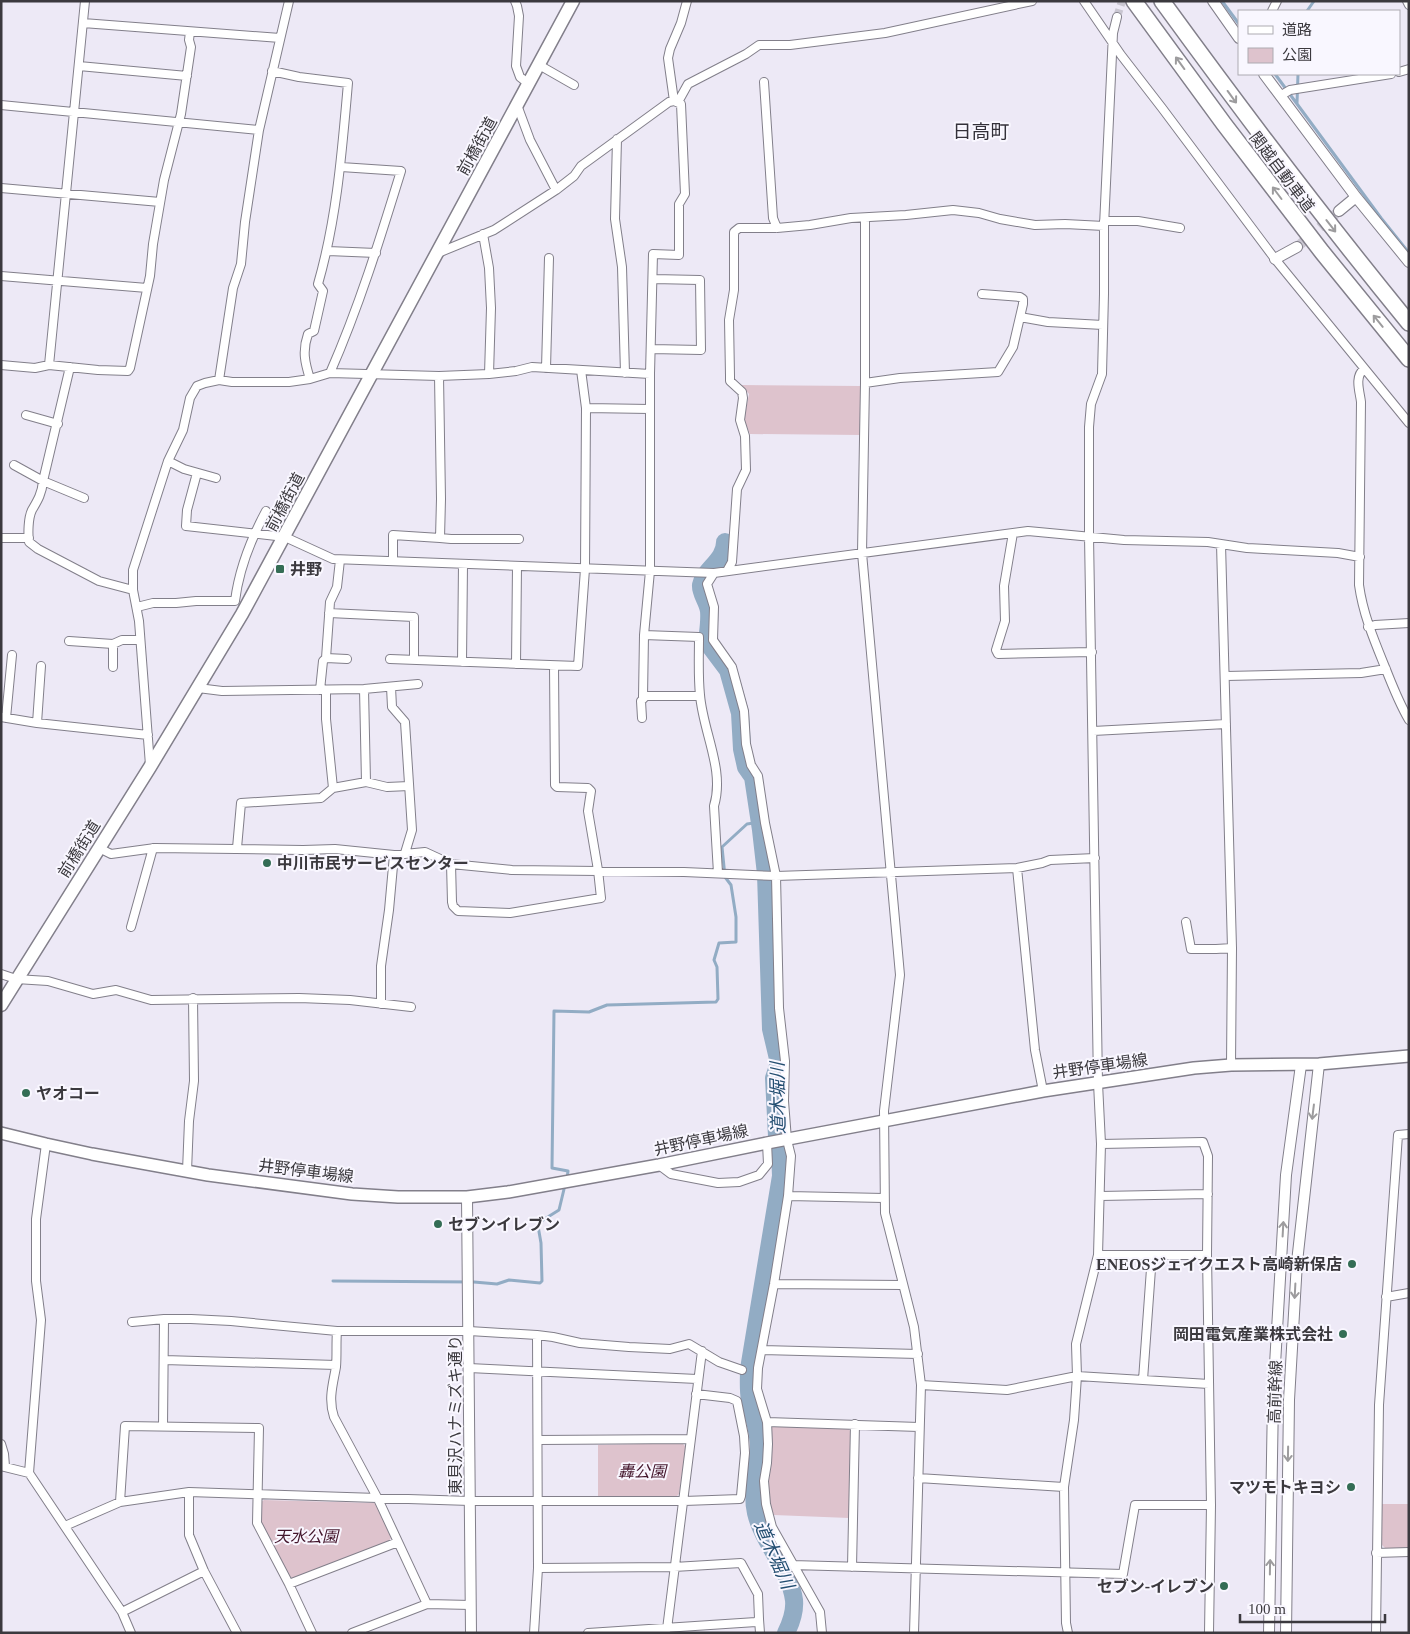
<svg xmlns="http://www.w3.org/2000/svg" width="1410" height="1634" font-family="'Times New Roman','Noto Sans JP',serif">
	<rect width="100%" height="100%" fill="#ede9f6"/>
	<!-- green -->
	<path fill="#dec3cd" d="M741,385L861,386V435L750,434L744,420L749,394Z
		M775,1425L848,1428L851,1432L849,1518L774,1515C765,1495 769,1481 771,1460C772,1450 771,1439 771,1428Z
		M682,1443L686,1447L679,1494L676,1497L598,1498V1445Z
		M264,1500L374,1503L378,1505L391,1538L389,1541L293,1578L288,1576L262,1526L260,1520L261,1502Z
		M1381,1504H1409V1548H1385L1382,1545Z"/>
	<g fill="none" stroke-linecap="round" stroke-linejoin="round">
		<!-- stream -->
		<path stroke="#92acc4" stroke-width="3" d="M1222,1L1239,24
			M1307,11L1314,1
			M1275,74L1381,218L1409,253
			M1297,103L1298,74
			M567,1179L568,1171L552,1168L554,1011L589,1012L607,1005L716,1002L718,999L717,967L714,960L719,943L736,942V917L731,885L725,877L722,847L747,824L760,822
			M333,1281L474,1282L497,1284L509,1280L540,1283L542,1281L541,1243L538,1226L543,1220L559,1210L565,1185"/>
		<!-- river -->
		<path stroke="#92acc4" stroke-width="18" d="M725,542C725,561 704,569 701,585C700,593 708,602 709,611C710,621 708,632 707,642L728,670L740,713L742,749L746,767L753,777L761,830L766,874L771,1029L779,1063L774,1078L777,1136L780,1151L781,1176L749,1369C749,1379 748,1390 750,1400C753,1416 759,1431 759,1448C758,1470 751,1491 756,1513C763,1543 790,1569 794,1600C795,1610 791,1623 786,1633"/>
		<!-- minor-tunnel -->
		<path stroke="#c9c6d1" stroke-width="8" stroke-dasharray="8 4" stroke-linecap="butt" d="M1117,17L1122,1"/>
		<!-- tertiary-tunnel -->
		<path stroke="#c9c6d1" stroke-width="10" stroke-dasharray="10 5" stroke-linecap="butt" d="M1297,247L1339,211"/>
		<defs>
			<path id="minor" d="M515,1L517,6L519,16L516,66L520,77L529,84
				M1084,1L1121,55L1162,108L1275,259L1409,423
				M1407,1L1409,5
				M1272,11L1277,1
				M83,23L280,38
				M539,65L574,85
				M79,66L187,76
				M272,71L299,77L348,83C342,151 337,218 318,284L323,291L314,331L308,334C302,351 305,363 310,379
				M1399,72L1409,69
				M764,82L773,218L777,228
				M1280,96L1290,90L1391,74
				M674,101L668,58L670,49L681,23L687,1
				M678,102L688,84L746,54L759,45H790L885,33L1032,1
				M1,105L259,130
				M517,105L530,140L556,190
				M617,139L615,219L622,267L625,373
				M1,188L160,202
				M865,218V383L862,553L900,975L884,1111L885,1213L914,1327L921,1385L914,1633
				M1104,221H1138L1180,228
				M483,234L489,268L491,308L489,374
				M328,251L376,253
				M438,253L494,230L556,190L574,176L581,166L669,102L674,101L681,104L685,194L679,204V255L653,254L650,374V571L644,635L643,697
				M1,276L147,288
				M1020,317L1048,322L1103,325
				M651,349L701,350L700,280L653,279
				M1,365L35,368L49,365L98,370L128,371L130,368L150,276L153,244L164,180L181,114L191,47L189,40L190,32
				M49,365L85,1
				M70,367L43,481C42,493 38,500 32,510C28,518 28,534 29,542L38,549L99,581L133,590
				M546,368L549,258
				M1364,369C1354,377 1360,392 1361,402L1359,585C1363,614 1374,640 1385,667C1392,685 1399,703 1409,720
				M330,373C359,307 380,239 401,171L341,167
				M439,376L441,499L440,538L451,539H519
				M219,380L233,288L241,264L245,222L259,130L289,1
				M865,383L900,378L998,372L1013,347L1023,304V299L1020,297L982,294
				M586,408L650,409
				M26,415L58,424
				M168,461L184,469L216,478
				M14,465L43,481L84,498
				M197,473L187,510L186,526L285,537L333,559L714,573
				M1013,533L1004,586L1005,621L996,650L998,654L1092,652
				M1,538H29
				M1221,544L1232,948L1231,1065
				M340,560L337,587L330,602L326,658L347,659
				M393,561V535L440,538
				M727,571L732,562L737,489L746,470L745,436L740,420L743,398L742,392L730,381V376L729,320L734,290V232L739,228H777L810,225L851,218L906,215L953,210L979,213L1000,219L1035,225L1065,224L1104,226
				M137,607L153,603H176L196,601H235C239,569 251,539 266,511
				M329,613L414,617V660
				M1368,627L1375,625L1409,623
				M644,635L699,637C699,656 698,676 700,695C703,732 725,770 714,806L718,873
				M69,641L113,644L122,640H140
				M113,644V667
				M390,659L578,666L585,569L586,408L581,370
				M462,662L463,564
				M516,664L517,566
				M1226,676L1361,673L1386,669
				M391,687L392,707L405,722L412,830L405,853
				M198,688L222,691L364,689L418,684
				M364,689L366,782
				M320,690L323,661L326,658
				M326,690V719L333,788
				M1,717L37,723L148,735
				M6,718L12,655
				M642,718L641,701L646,696H700
				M37,723L41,666
				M1093,731L1226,724
				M150,765L139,621L133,590V570L168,461L183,430L190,398L197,386L205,383L219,380L232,382H289L310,379L330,373L439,376L489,374L516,371L532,367L650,374
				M99,848L111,854L155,848L303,850L335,849L394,855L425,852L451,864L512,870L684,872L776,876L1017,868L1042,863L1050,860L1095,858
				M237,848L241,803L321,798L333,788L366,782L387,787L409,786
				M451,864L452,902L453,906L458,911L510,913L601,898L598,870L588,811L591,791L588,788L557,787L555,785L554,666
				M1017,868L1035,1050L1043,1091
				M1186,922L1191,949H1216L1232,948
				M131,927L153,848
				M1,974L16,979L48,981L93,994L116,990L151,1000L299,998L350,1000L411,1007
				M381,1004V966L389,910L394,855
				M46,1144L36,1219V1281L41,1320L29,1473L122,1612L131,1633
				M1101,1144L1203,1142L1208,1156L1207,1255L1211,1505L1209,1633
				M659,1165L671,1174L718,1183L739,1182L759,1175L768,1164L767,1143
				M187,1171L189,1121L194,1081L193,998
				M788,1196L884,1198
				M1100,1196L1208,1194
				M1098,1255H1207
				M774,1284L903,1285
				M1386,1297L1409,1293
				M132,1322L164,1319H191L231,1321L337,1331H469L537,1335L553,1337L580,1343L629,1347L670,1349L689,1344L719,1362L742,1370
				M337,1331C336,1343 337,1355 336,1367C333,1384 328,1399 334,1417L378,1499L427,1604
				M762,1350L918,1354
				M164,1360L336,1365
				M469,1368L697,1379
				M1143,1380L1152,1255
				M921,1385L1007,1390L1077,1376L1209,1384
				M767,1422L919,1427
				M163,1426L164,1319
				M538,1440L690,1439
				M1,1444L4,1454L5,1466
				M1,1466L29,1473
				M918,1478L1064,1487
				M189,1492V1535L204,1571L237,1633
				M120,1502L125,1426L259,1428L257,1523L289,1584L312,1633
				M65,1526L120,1502L189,1492L470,1501H684L740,1499L741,1496L745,1453L744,1436L737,1401L730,1398L696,1394
				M1376,1553L1409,1552
				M792,1565L1123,1574L1135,1505H1211
				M852,1567L855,1424
				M538,1568L674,1567L741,1563L758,1594L759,1619L756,1622L588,1633
				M289,1584L398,1542
				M122,1612L204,1571
				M759,1619L760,1633
				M667,1629L702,1351
				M352,1633L427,1604L471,1605
				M534,1633L538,1568L537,1335
				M822,1633L820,1612L772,1527L766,1504L764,1481L767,1463L768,1444L767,1422L757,1389L758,1368L774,1284L788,1196L791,1156L787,1140L784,1101L785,1061L779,1008L776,876L765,823L758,776L751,765L746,744L744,711L732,667L713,640L714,607L707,584L714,573L1028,531L1124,540L1208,542L1247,548L1338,553L1360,557
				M1068,1633L1066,1623L1064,1487L1074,1420L1077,1376L1076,1344L1098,1255L1101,1144L1098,1083L1089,536V427L1091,404L1102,374L1104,294V226L1113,33L1117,17
				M1376,1633L1379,1405L1398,1135L1409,1134"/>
			<path id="tertiary" d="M1213,1L1239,38
				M1264,74L1356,197L1409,262
				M1339,211L1356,197
				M1275,259L1297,247
				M467,1197L471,1633
				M1269,1633L1273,1399L1286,1175L1301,1065
				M1286,1633L1289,1400L1297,1262L1319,1064"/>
			<path id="secondary" d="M1,1133L46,1144L92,1154L208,1175L352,1194L398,1197H467L508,1192L659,1165L767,1143L1043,1091L1194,1068L1231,1065L1319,1064L1409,1056"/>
			<path id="primary" d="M1,1005L150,767L242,614L573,1"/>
			<path id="motorway" d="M1134,1L1224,124L1322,252L1409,359
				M1162,1C1242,111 1323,218 1409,323"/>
		</defs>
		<!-- minor casing -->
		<use href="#minor" stroke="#827f8a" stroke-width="10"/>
		<!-- tertiary casing -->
		<use href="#tertiary" stroke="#827f8a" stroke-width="12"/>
		<!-- secondary casing -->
		<use href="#secondary" stroke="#827f8a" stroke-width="14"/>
		<!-- primary casing -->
		<use href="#primary" stroke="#827f8a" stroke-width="15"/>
		<!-- motorway casing -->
		<use href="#motorway" stroke="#827f8a" stroke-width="18"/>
		<!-- minor -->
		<use href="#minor" stroke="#fff" stroke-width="8"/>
		<!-- tertiary -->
		<use href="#tertiary" stroke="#fff" stroke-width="10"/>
		<!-- secondary -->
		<use href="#secondary" stroke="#fff" stroke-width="11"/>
		<!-- primary -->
		<use href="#primary" stroke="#fff" stroke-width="12"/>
		<!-- motorway -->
		<use href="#motorway" stroke="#fff" stroke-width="15"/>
	</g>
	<!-- one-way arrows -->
	<defs><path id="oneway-shaft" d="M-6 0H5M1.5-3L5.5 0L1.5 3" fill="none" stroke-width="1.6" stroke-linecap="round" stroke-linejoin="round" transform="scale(1.25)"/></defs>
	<g stroke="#9d9c9e">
		<use href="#oneway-shaft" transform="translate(1180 63) rotate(-126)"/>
		<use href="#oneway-shaft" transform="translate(1232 97) rotate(54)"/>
		<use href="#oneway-shaft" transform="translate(1277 193) rotate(-127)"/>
		<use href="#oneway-shaft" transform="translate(1331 226) rotate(52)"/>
		<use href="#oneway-shaft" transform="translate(1378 321) rotate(-129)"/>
		<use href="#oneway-shaft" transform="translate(1313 1112) rotate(97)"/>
		<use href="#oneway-shaft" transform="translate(1283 1229) rotate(-87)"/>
		<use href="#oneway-shaft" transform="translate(1295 1291) rotate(93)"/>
		<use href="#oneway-shaft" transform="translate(1288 1454) rotate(91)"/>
		<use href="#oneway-shaft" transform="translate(1270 1567) rotate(-89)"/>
	</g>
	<!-- markers -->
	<g fill="#346d55" stroke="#f9f7ff" stroke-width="2">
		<rect x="275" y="564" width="10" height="10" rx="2.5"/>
		<circle cx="267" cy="863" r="5"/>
		<circle cx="26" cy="1093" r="5"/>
		<circle cx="438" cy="1224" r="5"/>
		<circle cx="1352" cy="1264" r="5"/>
		<circle cx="1343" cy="1334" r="5"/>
		<circle cx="1351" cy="1487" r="5"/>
		<circle cx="1224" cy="1586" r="5"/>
	</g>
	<g text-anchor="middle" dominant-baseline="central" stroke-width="4" stroke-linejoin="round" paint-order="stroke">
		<!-- street labels -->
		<g font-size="16" fill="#3b393e" stroke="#f9f7ff">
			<text transform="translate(477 146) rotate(-61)">前橋街道</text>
			<text transform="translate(1282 172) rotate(53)">関越自動車道</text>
			<text transform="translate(285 502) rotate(-62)">前橋街道</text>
			<text transform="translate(79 849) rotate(-58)">前橋街道</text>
			<text transform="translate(1100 1066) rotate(-8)">井野停車場線</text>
			<text transform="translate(701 1140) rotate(-12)">井野停車場線</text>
			<text transform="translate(306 1171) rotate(7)">井野停車場線</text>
			<text transform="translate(1275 1392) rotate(-88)">高前幹線</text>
			<text transform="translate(455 1415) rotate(-90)">東貝沢ハナミズキ通り</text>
		</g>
		<!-- poi labels -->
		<g font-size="16" font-weight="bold" fill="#3b393e" stroke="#f9f7ff" text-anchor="start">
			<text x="290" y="569">井野</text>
			<text x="277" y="863">中川市民サービスセンター</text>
			<text x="36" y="1093">ヤオコー</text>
			<text x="448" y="1224">セブンイレブン</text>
			<text x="1342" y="1264" text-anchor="end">ENEOSジェイクエスト高崎新保店</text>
			<text x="1333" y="1334" text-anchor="end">岡田電気産業株式会社</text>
			<text x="1341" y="1487" text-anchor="end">マツモトキヨシ</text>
			<text x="1214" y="1586" text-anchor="end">セブン-イレブン</text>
		</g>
		<!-- park labels -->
		<g font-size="16" font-style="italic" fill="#44162c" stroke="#f9f7ff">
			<text x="642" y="1471">轟公園</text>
			<text x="306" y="1536">天水公園</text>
		</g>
		<!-- water labels -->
		<g font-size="18" font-style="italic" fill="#234e71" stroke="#f9f7ff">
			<text transform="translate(778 1098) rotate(-91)">道木堀川</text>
			<text transform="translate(774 1555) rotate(66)">道木堀川</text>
		</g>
		<!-- quarter labels -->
		<g font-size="19" fill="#34313a" stroke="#f9f7ff">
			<text x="981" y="131">日高町</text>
		</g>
	</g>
	<!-- border -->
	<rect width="1410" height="1634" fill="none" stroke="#3b393e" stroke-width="5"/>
	<!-- legend -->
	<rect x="1238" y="10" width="162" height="65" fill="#f9f7ff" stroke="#adabb2"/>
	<rect x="1248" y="26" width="25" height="8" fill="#ffffff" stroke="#adabb2"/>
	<text x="1282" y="35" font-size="15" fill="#3b393e">道路</text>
	<rect x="1248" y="48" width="25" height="15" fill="#dec3cd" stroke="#adabb2"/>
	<text x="1282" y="60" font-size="15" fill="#3b393e">公園</text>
	<!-- scale -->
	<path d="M1240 1614v8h145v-8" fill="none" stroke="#3b393e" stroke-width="2.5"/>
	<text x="1248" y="1614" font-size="15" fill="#3b393e" stroke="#f9f7ff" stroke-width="4" paint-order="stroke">100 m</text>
</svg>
